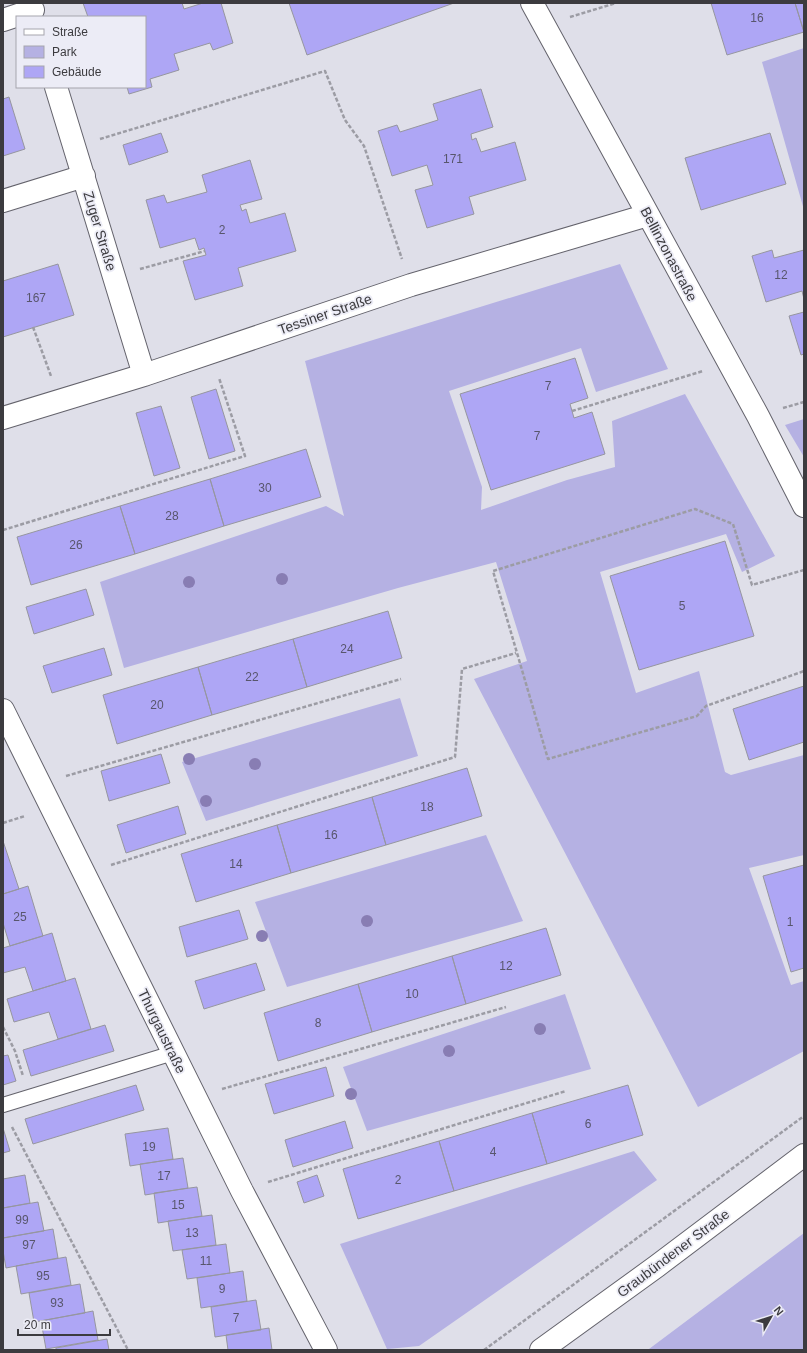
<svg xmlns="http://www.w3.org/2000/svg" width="807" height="1353" font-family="Helvetica,sans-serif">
	<rect width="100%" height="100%" fill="#dfdfe9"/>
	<!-- green -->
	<path fill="#b5b1e3" d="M804,48V210L762,62Z
		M620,264L668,369L596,392L581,348L449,391L482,487L481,510L567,480L615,467L612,421L685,394L775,556L742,572L726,534L600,572L636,693L699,671L725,772L731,775L804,755V855L749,868L791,985L804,981V1051L698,1107L474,679L527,661L496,562L398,588L124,668L100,582L326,506L344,516L305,361Z
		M804,419V457L785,425Z
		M400,698L418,756L206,821L182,762Z
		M486,835L523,921L287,987L255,902Z
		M565,994L591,1069L367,1131L343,1067Z
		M634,1151L657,1180L419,1346L387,1349L340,1244Z
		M804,1233V1350H648L649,1349Z"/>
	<!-- building -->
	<path fill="#aea6f5" stroke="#96969f" d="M83,3H182L184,9L203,3H221L233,43L213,50L210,43L174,54L179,70L150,79L152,87L129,94L127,87H145V17H88Z
		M289,3H454L307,55Z
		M711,3H795L804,32L727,55Z
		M795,3H804V32Z
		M481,89L493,127L471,134L472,140L476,138L481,152L515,142L526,180L469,197L474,214L427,228L415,190L433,185L427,165L392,176L378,131L397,125L400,132L438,120L433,104Z
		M9,97L25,149L3,156V99Z
		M161,133L168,152L129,165L123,145Z
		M770,133L786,184L701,210L685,158Z
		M250,160L262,199L240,205L242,211L246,209L250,223L285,213L296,251L238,268L243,286L195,300L183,261L206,255L204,248L199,250L195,238L160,248L146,200L164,195L167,203L207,192L202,175Z
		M772,250L774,258L804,250V299L802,291L766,302L752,256Z
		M58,264L74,315L3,337V281Z
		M804,312V354L801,355L789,316Z
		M575,358L588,398L570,404L574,418L592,412L605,454L491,490L460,394Z
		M216,389L235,451L209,459L191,397Z
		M161,406L180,468L154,476L136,413Z
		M306,449L321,497L224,526L210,479Z
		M210,479L224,526L135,554L120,506Z
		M120,506L135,554L31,585L17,537Z
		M725,541L754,636L639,670L610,576Z
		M86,589L94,615L34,634L26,607Z
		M388,611L402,658L307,687L293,639Z
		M293,639L307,687L212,715L198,667Z
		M104,648L112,675L52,693L43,666Z
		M198,667L212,715L117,744L103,695Z
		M804,686V742L749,760L733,709Z
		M161,754L170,783L109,801L101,771Z
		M467,768L482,816L386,845L372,797Z
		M372,797L386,845L291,873L277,825Z
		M178,806L186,834L126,853L117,825Z
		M277,825L291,873L196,902L181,854Z
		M3,841L19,889L3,894Z
		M804,865V968L791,972L763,876Z
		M28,886L43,936L10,946L3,923V894Z
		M239,910L248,939L187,957L179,927Z
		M546,928L561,975L466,1004L452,956Z
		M52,933L66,981L33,991L25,967L3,973V948Z
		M452,956L466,1004L372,1032L358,984Z
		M256,963L265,990L204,1009L195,981Z
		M75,978L91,1029L58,1039L49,1012L14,1022L7,999Z
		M358,984L372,1032L278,1061L264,1013Z
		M105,1025L114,1051L31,1076L23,1050Z
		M8,1055L16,1081L3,1085V1056Z
		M326,1067L334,1096L274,1114L265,1084Z
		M136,1085L144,1110L33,1144L25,1119Z
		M628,1085L643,1135L547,1164L532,1113Z
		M532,1113L547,1164L454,1191L439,1141Z
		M345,1121L353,1148L293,1167L285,1140Z
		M3,1128L10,1151L3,1153Z
		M168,1128L173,1159L130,1166L125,1134Z
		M439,1141L454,1191L358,1219L343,1169Z
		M183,1158L188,1188L145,1195L140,1164Z
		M25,1175L30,1203L3,1208V1179Z
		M317,1175L324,1196L304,1203L297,1182Z
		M197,1187L202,1216L158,1223L154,1193Z
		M38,1202L44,1231L3,1238V1208Z
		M212,1215L216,1245L173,1251L168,1221Z
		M53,1229L58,1258L6,1268L3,1251V1238Z
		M226,1244L230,1273L187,1279L182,1250Z
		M66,1257L71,1285L21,1294L16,1266Z
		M243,1271L247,1301L201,1308L197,1278Z
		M80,1284L85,1313L34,1322L29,1293Z
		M256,1300L261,1330L215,1337L211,1307Z
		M93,1311L98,1340L46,1349L41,1321Z
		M269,1328L272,1350H228L226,1335Z
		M107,1339L109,1350H56V1348Z"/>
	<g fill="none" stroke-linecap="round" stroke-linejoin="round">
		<defs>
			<path id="lane" d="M3,1105L173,1053"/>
			<path id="street" d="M532,3L639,198L758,416L804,506
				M3,20L33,10
				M56,87L144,375
				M3,201L84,176
				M3,418L144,375L411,285L648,215
				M3,710L242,1191L326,1350"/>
			<path id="secondary" d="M541,1350L657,1266L804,1155"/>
		</defs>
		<!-- lane casing -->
		<use href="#lane" stroke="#64636c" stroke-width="16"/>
		<!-- street casing -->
		<use href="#street" stroke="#64636c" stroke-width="24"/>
		<!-- secondary casing -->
		<use href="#secondary" stroke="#64636c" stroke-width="24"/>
		<!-- path -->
		<path stroke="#9c9ca4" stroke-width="2.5" stroke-dasharray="4 2" stroke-linecap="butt" d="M570,17L616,3
			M100,139L325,71L345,120L364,146L402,259
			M140,269L205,251
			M33,327L51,376
			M783,408L804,402
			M572,411L703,371
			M3,530L245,456L219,378
			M804,570L752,585L733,524L695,509L493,571L548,759L697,716L706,706L804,671
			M66,776L401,679
			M3,823L25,816
			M111,865L455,757L462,669L516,653
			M3,1027L15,1051L23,1076
			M222,1089L506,1007
			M12,1127L128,1350
			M268,1182L566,1091
			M484,1350L804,1116"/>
		<!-- lane -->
		<use href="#lane" stroke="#fff" stroke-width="14"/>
		<!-- street -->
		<use href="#street" stroke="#fff" stroke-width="22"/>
		<!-- secondary -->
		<use href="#secondary" stroke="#fff" stroke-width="22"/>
	</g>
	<!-- trees -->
	<g fill="#887db3">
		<circle cx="282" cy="579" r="6"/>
		<circle cx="189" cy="582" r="6"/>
		<circle cx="189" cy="759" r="6"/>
		<circle cx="255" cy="764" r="6"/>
		<circle cx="206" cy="801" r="6"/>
		<circle cx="367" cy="921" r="6"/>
		<circle cx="262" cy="936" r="6"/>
		<circle cx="540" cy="1029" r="6"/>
		<circle cx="449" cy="1051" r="6"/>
		<circle cx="351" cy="1094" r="6"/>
	</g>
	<g text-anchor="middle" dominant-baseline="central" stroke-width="3.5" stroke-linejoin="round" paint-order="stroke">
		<!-- number labels -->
		<g font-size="12" fill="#58566c">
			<text x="757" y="18">16</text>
			<text x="453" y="159">171</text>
			<text x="222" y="230">2</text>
			<text x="781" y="275">12</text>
			<text x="36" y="298">167</text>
			<text x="548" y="386">7</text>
			<text x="537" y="436">7</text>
			<text x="265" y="488">30</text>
			<text x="172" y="516">28</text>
			<text x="76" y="545">26</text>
			<text x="682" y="606">5</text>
			<text x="347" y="649">24</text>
			<text x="252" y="677">22</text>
			<text x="157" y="705">20</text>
			<text x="427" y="807">18</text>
			<text x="331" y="835">16</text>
			<text x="236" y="864">14</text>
			<text x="20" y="917">25</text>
			<text x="790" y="922">1</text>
			<text x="506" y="966">12</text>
			<text x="412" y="994">10</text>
			<text x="318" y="1023">8</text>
			<text x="588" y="1124">6</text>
			<text x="149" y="1147">19</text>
			<text x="493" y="1152">4</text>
			<text x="164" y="1176">17</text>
			<text x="398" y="1180">2</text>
			<text x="178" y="1205">15</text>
			<text x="22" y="1220">99</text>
			<text x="192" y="1233">13</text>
			<text x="29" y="1245">97</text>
			<text x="206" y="1261">11</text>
			<text x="43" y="1276">95</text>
			<text x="222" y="1289">9</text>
			<text x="57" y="1303">93</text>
			<text x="236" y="1318">7</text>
		</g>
		<!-- street labels -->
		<g font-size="14" fill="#3c3b3f" stroke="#ececf6">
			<text transform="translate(100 231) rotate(73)">Zuger Straße</text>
			<text transform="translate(669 254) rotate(62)">Bellinzonastraße</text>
			<text transform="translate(325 314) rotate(-19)">Tessiner Straße</text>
			<text transform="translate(162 1031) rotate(64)">Thurgaustraße</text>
			<text transform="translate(673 1253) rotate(-37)">Graubündener Straße</text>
		</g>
	</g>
	<!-- border -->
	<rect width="807" height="1353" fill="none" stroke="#3c3b3f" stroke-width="8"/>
	<!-- legend -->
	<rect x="16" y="16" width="130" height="72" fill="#ececf6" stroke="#a6a5ad"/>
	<rect x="24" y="29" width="20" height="6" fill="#ffffff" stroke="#a6a5ad"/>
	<text x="52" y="36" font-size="12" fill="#3c3b3f">Straße</text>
	<rect x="24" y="46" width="20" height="12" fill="#b5b1e3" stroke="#a6a5ad"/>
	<text x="52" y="56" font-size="12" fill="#3c3b3f">Park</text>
	<rect x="24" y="66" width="20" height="12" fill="#aea6f5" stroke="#a6a5ad"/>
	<text x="52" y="76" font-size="12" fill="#3c3b3f">Gebäude</text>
	<!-- north arrow -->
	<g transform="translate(771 1317) rotate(51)" stroke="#ececf6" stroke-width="3" paint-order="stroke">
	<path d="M0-3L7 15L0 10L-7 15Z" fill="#3c3b3f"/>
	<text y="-6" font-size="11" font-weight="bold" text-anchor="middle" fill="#3c3b3f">N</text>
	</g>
	<!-- scale -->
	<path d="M18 1329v6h92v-6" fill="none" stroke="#3c3b3f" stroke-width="2"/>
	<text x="24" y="1329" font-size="12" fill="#3c3b3f" stroke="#ececf6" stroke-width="3" paint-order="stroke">20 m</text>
</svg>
